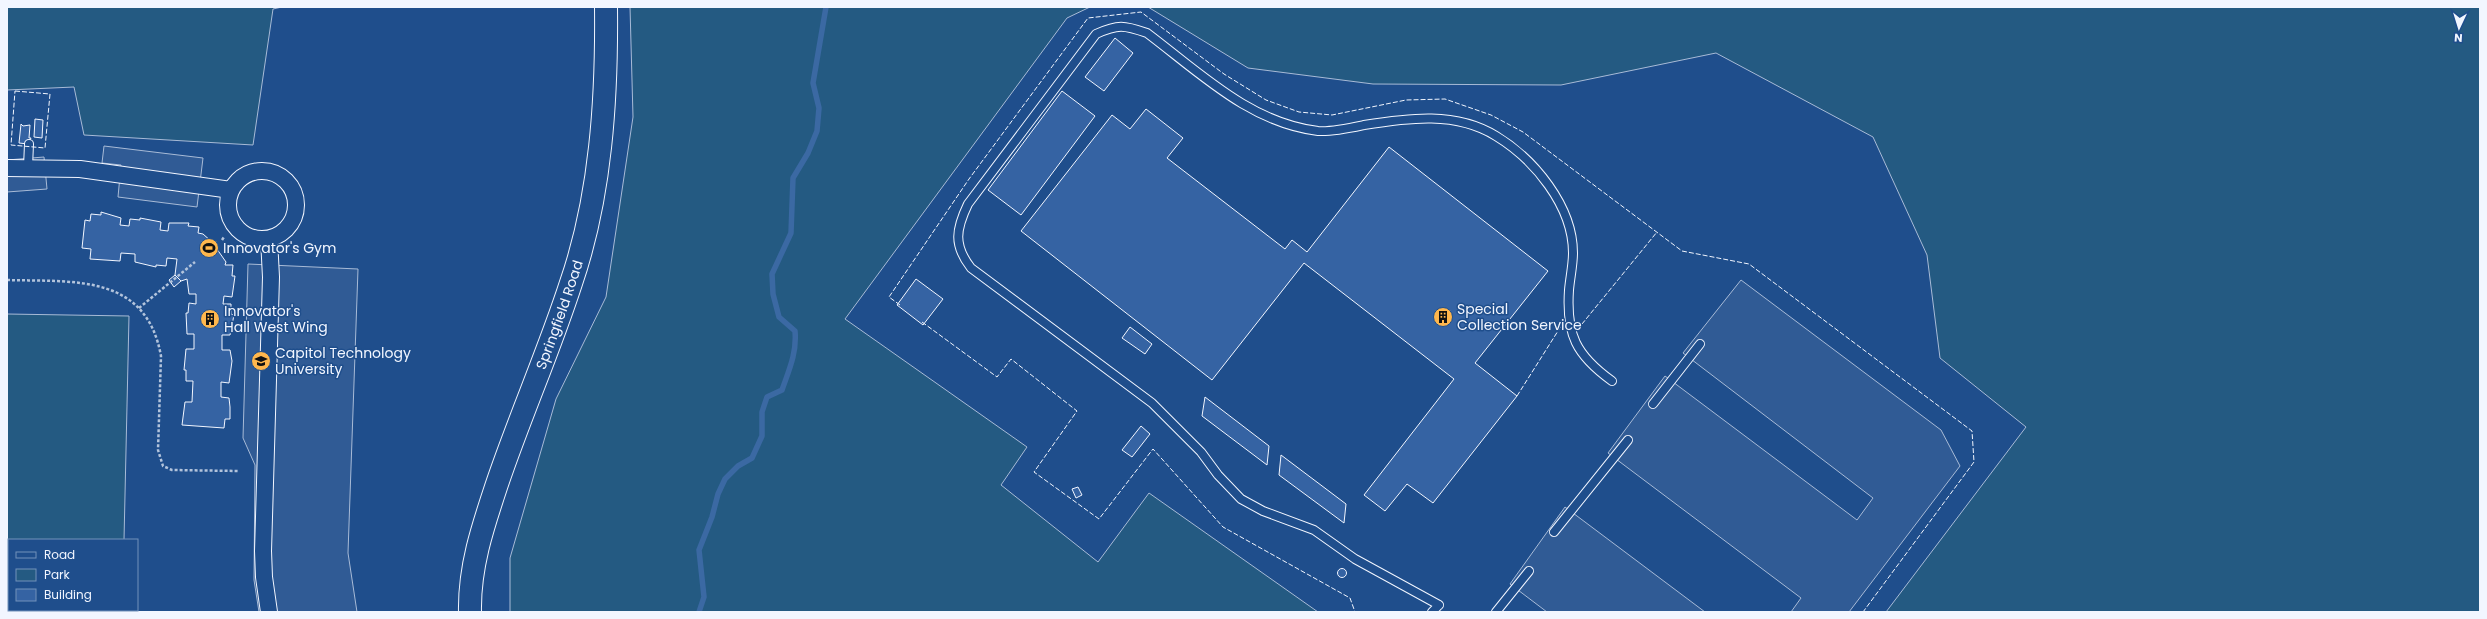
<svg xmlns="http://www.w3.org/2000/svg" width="2487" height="619" font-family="Poppins,sans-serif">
	<rect width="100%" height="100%" fill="#1f4e8c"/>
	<!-- green -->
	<path fill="#245a82" stroke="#a8bbd7" d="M7,7H282L273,9L253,145L84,135L74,87L7,90Z
		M630,7H1090L1067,18L845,319L1027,447L1001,485L1098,562L1149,493L1318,612H510V558L556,399L606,297L633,117Z
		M1148,7H2480V612H1886L2026,427L1940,358L1927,255L1873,137L1716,53L1561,85L1373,84L1248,68Z
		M7,314L129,316L124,540H9V579H7Z"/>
	<!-- parking -->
	<path fill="#305b95" stroke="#a8bbd7" d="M104,146L203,158L197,207L118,197L121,165L102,163Z
		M44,157L47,189L7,192V160Z
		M248,264L358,269L348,553L357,612H259L254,580L255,465L243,438Z
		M1741,280L1941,430L1960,466L1849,612H1791L1801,598L1608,453L1665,376L1857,520L1873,498L1683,353Z
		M1565,507L1705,612H1547L1510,584Z"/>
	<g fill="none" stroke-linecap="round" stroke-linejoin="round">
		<!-- stream -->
		<path stroke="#3b69a3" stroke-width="5.5" d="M699,612L704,597L699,550L712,517L718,494L725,479L738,466L752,458L762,436V412L767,397L782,390C789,370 797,353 795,331L779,317L773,294L772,274L791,233L793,178L808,153L817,131L819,108L813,83L826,7"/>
	</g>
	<!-- building -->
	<path fill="#3563a3" stroke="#f2f6ff" d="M1115,38L1133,53L1104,91L1085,77Z
		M1062,91L1095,116L1021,215L988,190Z
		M1146,109L1183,138L1167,158L1285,249L1292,240L1307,252L1389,147L1548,271L1475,363L1517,396L1433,503L1407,484L1385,511L1364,495L1454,379L1304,263L1212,380L1021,231L1112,115L1130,129Z
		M35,119L43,120L42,138L34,137Z
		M21,124L23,126L30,125L29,138H31L28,144L19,143Z
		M101,212L121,218L120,225L129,226L130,219L140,220V218L161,222L160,230L168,231L169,223H189L188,226L199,227L198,233L203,234L212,242L226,262L225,265H233L232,276H235L232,297L224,296L223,304H231V314L234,315L230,335H222V350H230L232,361L229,383L221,382V397L229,398L230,407V419H225L224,428L182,425L185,402H192L193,381H186V370H184L186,349H194V334H187L186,313H188L189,303L196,304V294H189L187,279L181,281L175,275L177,259L167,258L166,266L156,265V267L135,262V254L121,253L120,261L90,259L91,249L82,248L85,220L90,221L91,214L101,215Z
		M175,275L181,281L174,287L169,280Z
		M916,279L943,299L923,325L897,305Z
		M1130,327L1152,344L1145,354L1122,338Z
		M1205,397L1269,446L1267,465L1202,416Z
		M1141,426L1150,434L1132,457L1122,450Z
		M1281,455L1346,504L1344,523L1279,475Z
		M1078,487L1082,495L1076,498L1072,489Z
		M1337.5 573a4.5 4.5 0 1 1 9 0a4.5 4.5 0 1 1-9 0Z"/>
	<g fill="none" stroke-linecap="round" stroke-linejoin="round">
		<defs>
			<path id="lane" d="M28,167L29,144
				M1653,404L1700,344
				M1554,532L1628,440
				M1439,605L1355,559L1314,530L1263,511L1241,499L1218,475L1201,452L1152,403L971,268C953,245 956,229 968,204L1096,34C1118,24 1124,25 1147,33C1199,72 1250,123 1318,131C1332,132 1350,128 1364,125C1408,118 1456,111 1496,136C1534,159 1573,206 1573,253C1573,265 1570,278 1569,290C1566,335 1576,355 1612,381
				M1432,612L1439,605
				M1496,612L1529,571"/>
			<path id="street" d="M7,168L80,169L231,190
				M228 205a34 34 0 1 1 68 0a34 34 0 1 1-68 0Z
				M269,612L264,577L263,551L271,277L269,239"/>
			<g id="secondary">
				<path id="s1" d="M470,612C469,567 483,526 497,484C520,416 549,351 571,283C601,196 607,98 606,7"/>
			</g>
		</defs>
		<!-- lane casing -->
		<use href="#lane" stroke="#f2f6ff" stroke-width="10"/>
		<!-- street casing -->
		<use href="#street" stroke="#f2f6ff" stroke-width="18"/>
		<!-- secondary casing -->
		<use href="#secondary" stroke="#f2f6ff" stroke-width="24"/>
		<!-- path -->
		<path stroke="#b3c4dc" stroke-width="2.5" stroke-dasharray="3 2" stroke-linecap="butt" d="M222,240L224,237
			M7,280C73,282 146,273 161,356L158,450L163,466L172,470L238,471
			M139,308L195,262"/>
		<!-- lane -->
		<use href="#lane" stroke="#1f4e8c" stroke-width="8"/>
		<!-- street -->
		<use href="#street" stroke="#1f4e8c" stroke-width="16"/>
		<!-- secondary -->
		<use href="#secondary" stroke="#1f4e8c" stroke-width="22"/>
		<!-- fence -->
		<path stroke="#f2f6ff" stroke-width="1" stroke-dasharray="5 2" stroke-linecap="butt" d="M15,91L50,94L45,148L11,145Z
			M900,305L889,297L969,179L1088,18L1141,12L1224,74L1266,100L1299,112L1332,115L1406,100L1445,99L1491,115L1523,132L1682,251L1749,264L1972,431L1974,462L1863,612
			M922,322L997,377L1011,359L1077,411L1034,472L1099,519L1153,449L1223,527L1350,598L1355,612
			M1517,396L1563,323L1582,324L1657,232"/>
	</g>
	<!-- icons -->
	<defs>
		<symbol id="stadium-disc" viewBox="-11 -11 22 22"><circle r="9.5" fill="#ffb74d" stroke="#1f4e8c"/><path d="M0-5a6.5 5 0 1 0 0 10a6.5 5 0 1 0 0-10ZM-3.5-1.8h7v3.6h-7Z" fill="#111"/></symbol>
		<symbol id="building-disc" viewBox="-11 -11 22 22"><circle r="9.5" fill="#ffb74d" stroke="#1f4e8c"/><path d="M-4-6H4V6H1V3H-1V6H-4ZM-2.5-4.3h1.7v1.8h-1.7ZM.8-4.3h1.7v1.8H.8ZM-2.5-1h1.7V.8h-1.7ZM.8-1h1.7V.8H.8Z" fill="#111"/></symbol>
		<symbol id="university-disc" viewBox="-11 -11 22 22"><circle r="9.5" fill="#ffb74d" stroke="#1f4e8c"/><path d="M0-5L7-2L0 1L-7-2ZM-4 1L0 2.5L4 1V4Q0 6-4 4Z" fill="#111"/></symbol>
	</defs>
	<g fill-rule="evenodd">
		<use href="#stadium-disc" x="198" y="237" width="22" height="22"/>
		<use href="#building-disc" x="1432" y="306" width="22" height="22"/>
		<use href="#building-disc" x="199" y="308" width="22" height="22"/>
		<use href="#university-disc" x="250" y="350" width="22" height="22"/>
	</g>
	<g text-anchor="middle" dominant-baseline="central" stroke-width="3" stroke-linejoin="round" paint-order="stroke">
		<!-- poi labels -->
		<g font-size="14" fill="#f2f6ff" stroke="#1f4e8c" text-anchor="start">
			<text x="223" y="248">Innovator's Gym</text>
			<text x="1457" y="309">Special<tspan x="1457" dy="16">Collection Service</tspan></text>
			<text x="224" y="311">Innovator's<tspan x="224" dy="16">Hall West Wing</tspan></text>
			<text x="275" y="353">Capitol Technology<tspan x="275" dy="16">University</tspan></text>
		</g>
		<!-- street labels -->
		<g font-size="14" fill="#f2f6ff" stroke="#1f4e8c">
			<text stroke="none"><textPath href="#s1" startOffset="312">Springfield Road</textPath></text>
		</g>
	</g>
	<!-- border -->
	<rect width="2487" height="619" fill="none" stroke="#f2f6ff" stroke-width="16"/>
	<!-- legend -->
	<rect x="8" y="539" width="130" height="72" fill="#1f4e8c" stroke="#7391ba"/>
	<rect x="16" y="552" width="20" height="6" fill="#1f4e8c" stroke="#7391ba"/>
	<text x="44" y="559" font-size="12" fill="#f2f6ff">Road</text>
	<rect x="16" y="569" width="20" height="12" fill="#245a82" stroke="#7391ba"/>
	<text x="44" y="579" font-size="12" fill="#f2f6ff">Park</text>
	<rect x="16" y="589" width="20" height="12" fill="#3563a3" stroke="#7391ba"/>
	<text x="44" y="599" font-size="12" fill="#f2f6ff">Building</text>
	<!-- north arrow -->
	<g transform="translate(2459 28) rotate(184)" stroke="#1f4e8c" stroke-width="3" paint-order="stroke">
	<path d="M0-3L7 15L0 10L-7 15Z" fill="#f2f6ff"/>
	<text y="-6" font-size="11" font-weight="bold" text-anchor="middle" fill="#f2f6ff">N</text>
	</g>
</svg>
